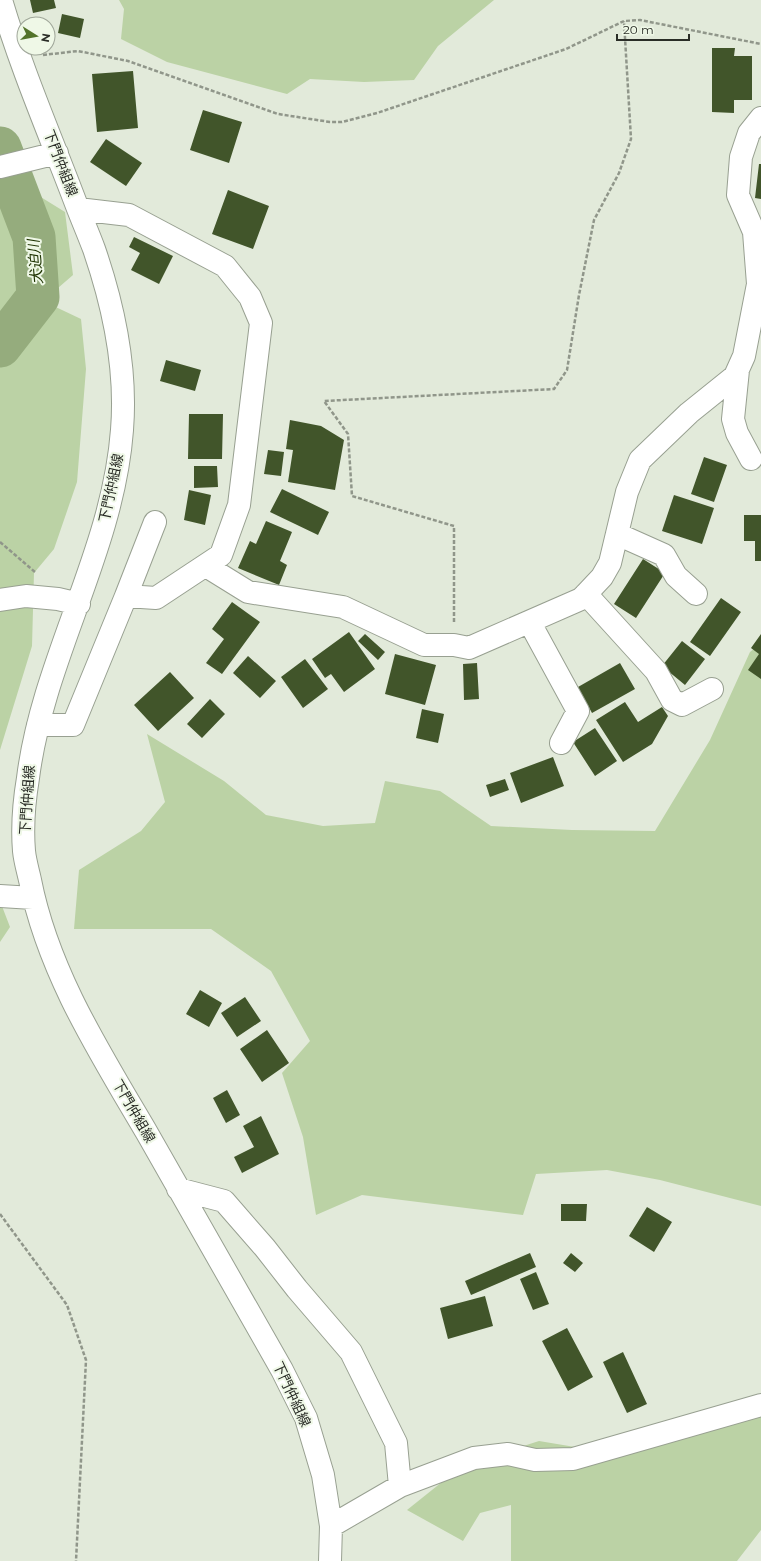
<svg xmlns="http://www.w3.org/2000/svg" width="761" height="1561" font-family="Montserrat,'Noto Sans JP',sans-serif">
	<rect width="100%" height="100%" fill="#e2eada"/>
	<!-- green -->
	<path fill="#bbd2a5" d="M119,0H494L438,46L414,80L364,82L310,79L287,94L167,62L121,39L124,9Z
		M31,191L65,212L73,275L43,301L81,319L86,369L77,482L54,549L34,573L32,646L0,750V200Z
		M761,643V1206L660,1180L607,1170L536,1174L523,1215L362,1195L316,1215L303,1137L282,1073L310,1041L271,971L211,929H74L79,870L141,831L165,802L147,734L224,781L266,815L323,826L375,823L385,781L440,791L491,826L572,830L655,831L710,740L750,652Z
		M0,901L10,927L0,942Z
		M761,1403V1530L737,1561H511V1505L480,1513L463,1541L407,1510L462,1466L539,1441L575,1447L716,1410Z"/>
	<g fill="none" stroke-linecap="round" stroke-linejoin="round">
		<!-- river -->
		<path stroke="#95ac7d" stroke-width="43" d="M0,148L34,237L38,297L0,346"/>
	</g>
	<!-- building -->
	<path fill="#41552a" d="M30,0H54L56,8L33,13Z
		M62,14L84,19L80,38L58,33Z
		M712,48H735L734,56H752V100H734V113L712,112Z
		M133,71L138,128L97,132L92,74Z
		M203,110L242,122L229,163L190,150Z
		M106,139L142,163L126,186L90,162Z
		M759,164H761V199L755,198Z
		M228,190L269,206L253,249L212,234Z
		M134,237L173,256L159,284L131,270L140,253L129,247Z
		M166,360L201,370L195,391L160,381Z
		M189,414H223L222,459H188Z
		M290,420L321,426L344,440L335,490L288,482L293,450L286,449Z
		M268,450L284,452L281,476L264,474Z
		M704,457L727,465L714,502L691,494Z
		M194,466H217L218,487L194,488Z
		M282,489L329,512L318,535L270,512Z
		M189,490L211,495L205,525L184,520Z
		M674,495L714,508L702,544L662,531Z
		M744,515H761V561H755V541H744Z
		M266,521L292,532L280,561L287,565L279,585L238,568L250,541L256,544Z
		M643,559L665,573L636,618L614,604Z
		M721,598L741,612L710,656L690,642Z
		M232,602L260,622L222,674L206,663L224,639L212,629Z
		M349,632L375,669L344,692L331,674L325,678L312,659Z
		M365,634L385,652L378,660L358,641Z
		M761,634V679L748,670L759,654L751,648Z
		M682,641L705,659L685,685L662,666Z
		M395,654L436,665L425,705L385,694Z
		M248,656L276,681L260,698L233,673Z
		M305,659L328,689L303,708L281,677Z
		M477,663L479,699L464,700L463,664Z
		M620,663L635,689L592,713L578,687Z
		M170,672L194,698L158,731L134,705Z
		M210,699L225,714L202,738L187,724Z
		M625,702L638,722L662,707L668,716L652,744L623,762L596,720Z
		M422,709L444,714L438,743L416,738Z
		M595,728L617,761L595,776L573,742Z
		M553,757L564,786L521,803L510,773Z
		M505,779L509,790L490,797L486,785Z
		M200,990L222,1003L209,1027L186,1014Z
		M245,997L261,1021L237,1037L221,1013Z
		M267,1030L289,1063L262,1082L240,1049Z
		M227,1090L240,1115L226,1123L213,1098Z
		M261,1116L279,1154L242,1173L234,1157L254,1147L243,1126Z
		M561,1204H587L586,1221H561Z
		M647,1207L672,1222L654,1252L629,1236Z
		M530,1253L536,1267L471,1295L465,1281Z
		M571,1253L583,1263L575,1272L563,1263Z
		M536,1272L549,1304L533,1310L520,1279Z
		M485,1296L493,1326L448,1339L440,1308Z
		M567,1328L593,1377L568,1391L542,1341Z
		M623,1352L647,1404L627,1413L603,1362Z"/>
	<g fill="none" stroke-linecap="round" stroke-linejoin="round">
		<defs>
			<path id="minor" d="M1,0C21,68 50,135 75,201C81,217 88,233 94,249C114,307 127,368 122,430C113,552 43,658 28,778C24,802 22,827 24,851C25,861 28,871 30,880C48,972 100,1053 147,1133C192,1212 237,1291 282,1370L306,1418L323,1475L331,1526L330,1561
				M0,167L57,153
				M738,370L733,419L737,433L751,459
				M617,534L664,555L676,576L696,594
				M206,566L248,592L343,607L424,645H454L469,648L581,599L586,594L602,577L610,563L627,492L640,460L689,413L735,376L744,356L758,284L754,232L738,195L741,157L749,133L761,118
				M586,594L656,671L672,700L682,705L712,689
				M126,596L155,522
				M0,600L26,596L58,599L79,604
				M530,623L578,711L561,743
				M38,725H73L126,596L156,598L221,555L239,505L261,323L250,297L225,266L129,215L78,209
				M0,896L33,898
				M178,1189L224,1201L265,1248L297,1289L351,1352L396,1443L400,1486
				M331,1526L400,1486L474,1458L508,1454L535,1460L573,1459L761,1405"/>
		</defs>
		<!-- minor casing -->
		<use href="#minor" stroke="#98a091" stroke-width="24"/>
		<!-- path -->
		<path stroke="#90968a" stroke-width="2.5" stroke-dasharray="4 2" stroke-linecap="butt" d="M43,55L78,51L128,61L278,114L330,122H342L377,113L566,49L624,21L640,20L761,44
			M0,542L35,572
			M454,622V526L352,496L348,434L324,401L554,389L567,370L579,295L594,220L619,173L631,139L624,21
			M0,1214L67,1305L86,1360L76,1561"/>
		<!-- minor -->
		<use href="#minor" stroke="#fff" stroke-width="22"/>
	</g>
	<g text-anchor="middle" dominant-baseline="central" stroke-width="4" stroke-linejoin="round" paint-order="stroke">
		<!-- street labels -->
		<g font-size="14" fill="#2a2d27" stroke="#eff8e7">
			<text transform="translate(61 163) rotate(69)">下門仲組線</text>
			<text transform="translate(111 488) rotate(-78)">下門仲組線</text>
			<text transform="translate(27 800) rotate(-86)">下門仲組線</text>
			<text transform="translate(134 1111) rotate(60)">下門仲組線</text>
			<text transform="translate(292 1394) rotate(65)">下門仲組線</text>
		</g>
		<!-- water labels -->
		<g font-size="15" font-style="italic" fill="#1d3200" stroke="#eff8e7">
			<text transform="translate(35 262) rotate(-95)">犬迫川</text>
		</g>
	</g>
	<!-- north arrow -->
	<g transform="translate(36 36) rotate(101)"><circle r="19" fill="#eff8e7" stroke="#a0a79a"/>
	<path d="M0-3L7 15L0 10L-7 15Z" fill="#53732a"/>
	<text y="-6" font-size="11" font-weight="bold" text-anchor="middle" fill="#2a2d27">N</text>
	</g>
	<!-- scale -->
	<path d="M617 34v6h72v-6" fill="none" stroke="#2a2d27" stroke-width="2"/>
	<text x="623" y="34" font-size="12" fill="#2a2d27" stroke="#eff8e7" stroke-width="3" paint-order="stroke">20 m</text>
</svg>
